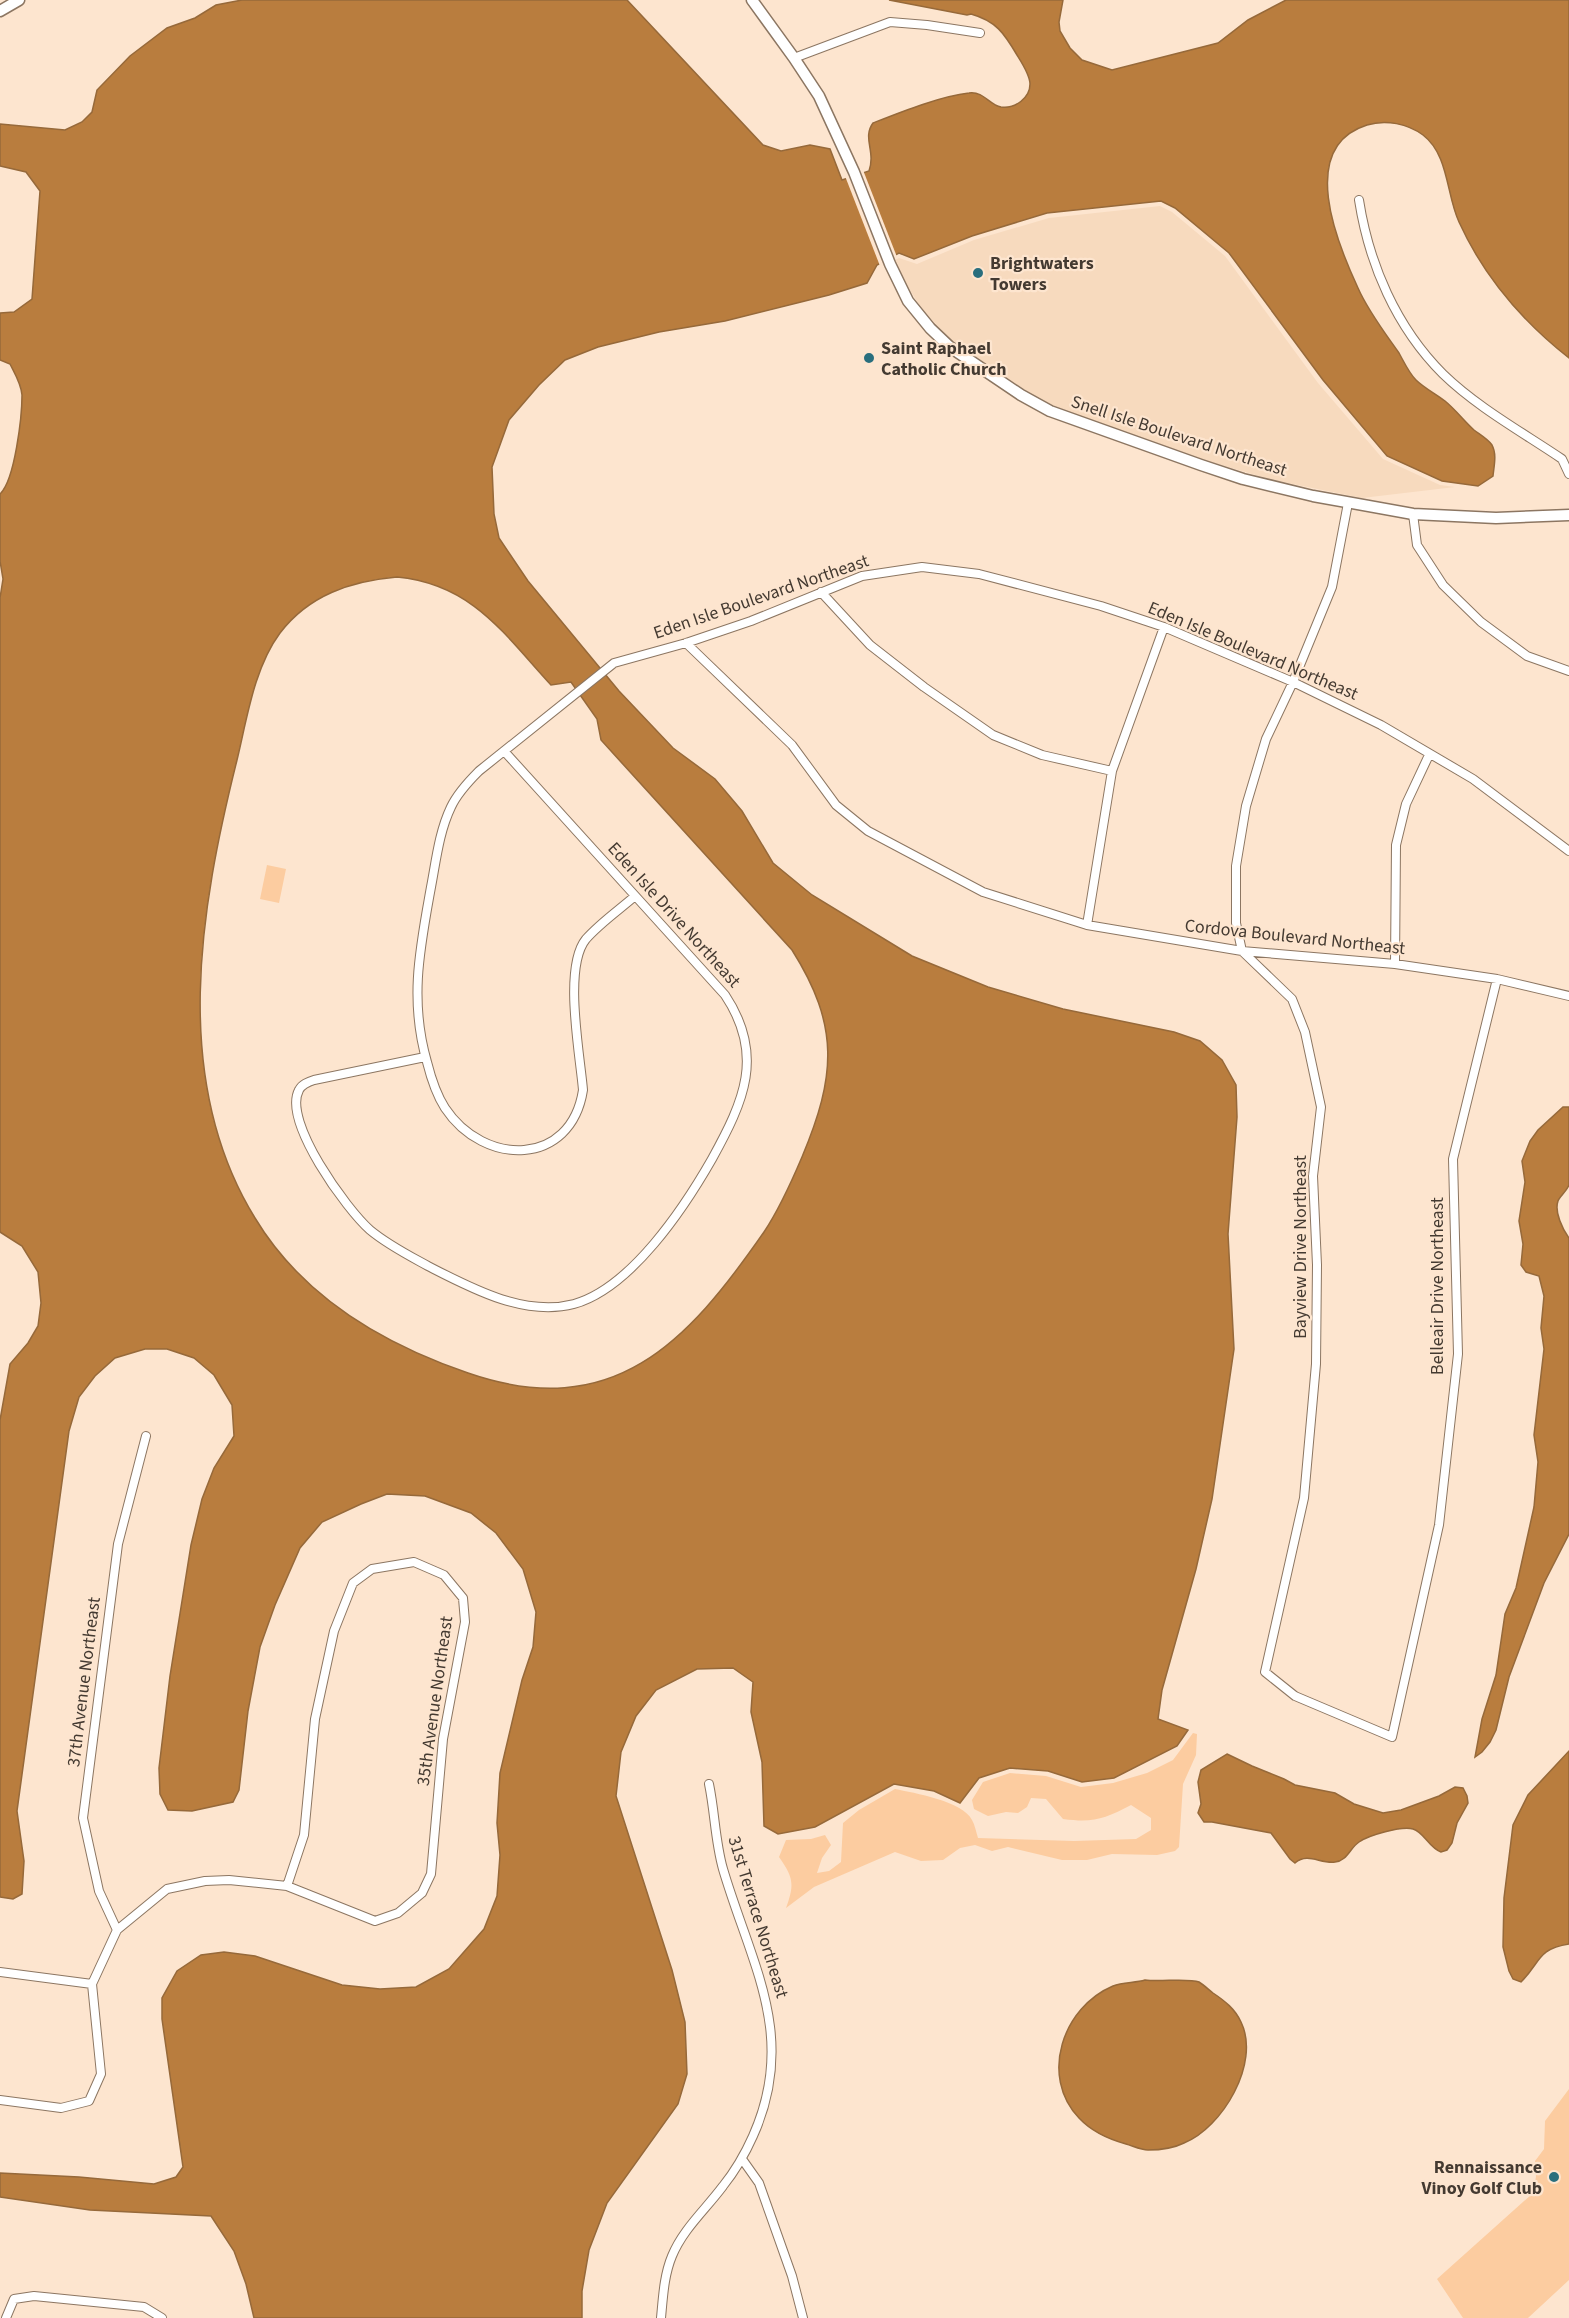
<svg xmlns="http://www.w3.org/2000/svg" width="1569" height="2318" font-family="'Source Sans 3',sans-serif">
	<rect width="100%" height="100%" fill="#fde5cf"/>
	<!-- built -->
	<path fill="#f7dabe" d="M1160,206L1172,212L1225,256L1318,383L1383,459L1440,485L1455,487L1362,498L1273,480L1194,457L1053,406L1025,391L954,343L923,311L905,282L895,260L899,258L917,264L974,240L1049,218Z"/>
	<!-- green -->
	<path fill="#fccca0" d="M267,865L286,869L279,903L260,899Z
		M1193,1733L1197,1734L1196,1755L1183,1784L1179,1847L1175,1851L1157,1855L1112,1854L1087,1860H1062L1008,1847L992,1851L975,1845L960,1848L943,1860L921,1861L895,1852L814,1887L786,1908C795,1884 793,1877 779,1857L786,1840L811,1839L825,1835L831,1845L822,1858L817,1873L829,1871L841,1862L843,1823L859,1810L895,1789C914,1793 963,1801 972,1820C975,1825 976,1832 978,1838L1074,1841L1136,1839L1151,1830V1818L1131,1805C1104,1819 1094,1823 1063,1819L1046,1799L1031,1798L1027,1807L1018,1813L1006,1812L988,1816L974,1809L972,1800L983,1782L1010,1773L1046,1776L1081,1787L1113,1783L1147,1773L1173,1760Z
		M1569,2089V2280L1528,2318H1463L1437,2279L1532,2194L1536,2177L1535,2161L1544,2149L1545,2121Z"/>
	<!-- water -->
	<path fill="#b97d3e" stroke="#96693a" stroke-width="1.5" fill-rule="evenodd" d="M242,0H627L763,145L781,151L810,145L830,149L842,180L869,171C876,151 862,138 873,123C901,112 941,96 969,93C984,91 989,105 1001,107C1015,109 1030,98 1030,84C1030,75 1022,63 1017,55C1004,33 996,21 971,14L967,15L889,0H1063L1059,22L1060,31L1070,48L1082,60L1112,70L1218,43L1248,20L1286,0H1569V358C1522,321 1484,277 1459,222C1446,194 1449,155 1423,135C1408,124 1386,119 1367,125C1297,147 1337,243 1358,288C1368,311 1385,333 1399,353C1404,362 1409,373 1416,380C1424,388 1436,394 1445,401C1456,410 1464,421 1474,430C1479,434 1488,439 1492,445C1497,454 1494,466 1493,476L1478,486L1442,481L1387,456L1323,380L1229,253L1175,208L1161,201L1047,213L972,236L914,259L899,253L877,265L867,283L829,295L725,321L659,332L598,347L565,360L539,385L509,420L492,467L494,514L499,538L528,581L619,691L673,748L715,779L742,811L773,863L812,895L912,956L988,987L1063,1009L1174,1032L1200,1041L1222,1060L1236,1085L1237,1117L1228,1234L1234,1349L1212,1499L1196,1569L1162,1690L1158,1719L1188,1730L1177,1746L1114,1778L1082,1782L1048,1771L1010,1768L979,1778L960,1803L934,1791L894,1784L815,1827L778,1834L764,1826L762,1762L751,1712L753,1682L733,1668L697,1669L656,1690L636,1716L621,1752L616,1796L672,1970L685,2022L687,2074L678,2104L607,2203L589,2250L582,2291V2318H254L246,2284L234,2251L211,2216L90,2210L0,2197V2173L79,2177L154,2184L176,2177L183,2167L162,2019V1998L177,1971L201,1955L224,1952L255,1956L342,1985L380,1989L416,1987L449,1969L484,1929L497,1896L500,1855L497,1823L500,1773L522,1680L533,1647L536,1612L523,1569L496,1533L471,1513L425,1496L387,1494L361,1504L322,1522L300,1548L275,1605L260,1647L248,1711L239,1790L233,1802L192,1811L168,1810L160,1794L159,1768L170,1676L191,1545L202,1499L214,1468L234,1436L232,1405L214,1375L194,1358L167,1349H145L115,1358L95,1376L79,1397L69,1431L17,1811L24,1861L22,1894L13,1899L0,1897V1420L10,1364L28,1343L38,1326L41,1303L38,1272L22,1246L0,1232V598L3,579L0,561V494C15,480 22,416 22,395C21,383 15,374 10,364L0,360V313L14,312L32,299L40,191L26,172L0,166V124L65,130L82,122L92,112L97,90L130,56L167,28L195,18L216,5ZM397,577C472,584 504,634 551,685L571,682L597,719L601,740L792,950C840,1026 836,1076 802,1157C791,1183 780,1208 764,1232C687,1343 613,1423 468,1373C383,1344 302,1296 255,1218C170,1080 200,908 237,760C247,719 254,668 280,633C309,595 351,581 397,577Z
		M1563,1107H1569V1185C1566,1192 1560,1196 1558,1201C1554,1212 1563,1230 1569,1238V1534L1544,1583L1509,1677L1496,1730L1490,1742L1482,1752L1475,1757L1482,1719L1496,1675L1505,1614L1516,1588L1534,1507L1538,1462L1534,1435L1544,1349L1541,1328L1544,1296L1539,1276L1526,1272L1521,1265L1523,1244L1519,1221L1525,1182L1522,1161L1530,1141L1538,1130Z
		M1569,1751V1944C1537,1949 1541,1962 1521,1982L1513,1979L1509,1971L1503,1947L1504,1898L1513,1825L1528,1795Z
		M1227,1754L1252,1766L1284,1779L1295,1785L1335,1793L1354,1804L1383,1813L1401,1810L1439,1796L1455,1787L1463,1788L1467,1796L1468,1803L1457,1823L1452,1843L1447,1850L1441,1852C1429,1848 1424,1832 1413,1829C1401,1826 1369,1835 1359,1842C1350,1848 1347,1861 1335,1862C1320,1864 1308,1852 1295,1863L1290,1859L1271,1833L1212,1822H1204L1198,1813L1201,1804L1198,1782L1201,1770Z
		M1145,1980C1159,1982 1189,1978 1199,1982C1204,1985 1209,1990 1213,1993C1225,2001 1235,2009 1241,2022C1261,2063 1222,2128 1184,2143C1174,2148 1159,2150 1148,2150C1141,2150 1133,2146 1126,2144C1108,2139 1092,2132 1079,2118C1039,2076 1063,2007 1113,1986C1123,1982 1135,1983 1145,1980Z"/>
	<!-- pier -->
	<path fill="#fde5cf" d="M863,170L897,257L880,266L845,176Z"/>
	<g fill="none" stroke-linecap="round" stroke-linejoin="round">
		<defs>
			<path id="minor" d="M794,58L890,22L927,25L980,33
				M1359,200C1369,264 1396,327 1443,374C1477,407 1522,432 1562,459L1569,474
				M1348,503L1332,587L1293,682L1266,739L1246,806L1236,866V923L1242,951L1292,999L1305,1032L1321,1107L1313,1176L1317,1265L1316,1364L1304,1498L1265,1672L1295,1696L1392,1737L1439,1525L1458,1354L1453,1159L1497,979
				M1413,514L1417,545L1443,585L1481,622L1527,656L1569,671
				M821,592L870,645L924,687L993,735L1042,755L1112,771
				M686,643L792,745L836,805L868,831L983,892L1087,925L1242,951L1395,964L1497,979L1569,996
				M635,896C619,910 600,923 586,939C563,967 580,1054 583,1090C571,1167 484,1167 445,1108C436,1094 431,1078 427,1062C409,1000 420,948 431,887C436,861 439,832 451,807C457,794 468,782 479,771L614,663L686,643L751,621L862,576L922,567L979,574L1101,606L1164,627L1293,682L1381,725L1473,779L1569,851
				M1087,925L1112,771L1164,627
				M1395,964L1396,845L1406,804L1429,755
				M425,1057L314,1080C308,1082 302,1084 299,1090C282,1121 347,1210 370,1230C388,1245 408,1255 428,1266C471,1288 524,1317 574,1304C631,1288 684,1208 712,1159C744,1101 765,1055 725,995L504,751
				M117,1930L99,1891L83,1818L118,1544L146,1436
				M0,1972L92,1984
				M0,2100L61,2108L89,2101L101,2074L92,1984L117,1930L167,1889L205,1881L229,1880L287,1886L375,1921L398,1913L422,1893L431,1874L443,1739L465,1622L463,1598L444,1575L414,1562L372,1569L353,1583L334,1631L315,1719L304,1835L287,1886
				M742,2159L759,2183L792,2276L803,2318
				M6,2318L14,2299L34,2296L144,2307L162,2318
				M661,2318C663,2297 664,2275 672,2256C683,2229 706,2209 723,2186C735,2171 745,2154 753,2136C798,2036 751,1964 723,1869C715,1841 715,1813 709,1784"/>
			<path id="tertiary" d="M752,0L794,58L819,96L854,172L890,264L908,301L930,328L950,347L1021,395L1050,411L1201,465L1243,479L1313,496L1413,514L1496,518L1569,515
				M0,11L19,0"/>
		</defs>
		<!-- minor casing -->
		<use href="#minor" stroke="#8c7662" stroke-width="10"/>
		<!-- tertiary casing -->
		<use href="#tertiary" stroke="#8c7662" stroke-width="13"/>
		<!-- minor -->
		<use href="#minor" stroke="#fff" stroke-width="8"/>
		<!-- tertiary -->
		<use href="#tertiary" stroke="#fff" stroke-width="10"/>
	</g>
	<!-- markers -->
	<g fill="#296e7d" stroke="#fde5cf" stroke-width="2">
		<circle cx="978" cy="273" r="6"/>
		<circle cx="869" cy="358" r="6"/>
		<circle cx="1554" cy="2177" r="6"/>
	</g>
	<g text-anchor="middle" dominant-baseline="central" stroke-width="4.5" stroke-linejoin="round" paint-order="stroke">
		<!-- poi labels -->
		<g font-size="18" font-weight="bold" fill="#443a31" stroke="#fde5cf" text-anchor="start">
			<text x="990" y="263">Brightwaters<tspan x="990" dy="21">Towers</tspan></text>
			<text x="881" y="348">Saint Raphael<tspan x="881" dy="21">Catholic Church</tspan></text>
			<text x="1542" y="2167" text-anchor="end">Rennaissance<tspan x="1542" dy="21">Vinoy Golf Club</tspan></text>
		</g>
		<!-- street labels -->
		<g font-size="18" fill="#443a31" stroke="#fde5cf">
			<text transform="translate(1179 436) rotate(18)">Snell Isle Boulevard Northeast</text>
			<text transform="translate(761 597) rotate(-19)">Eden Isle Boulevard Northeast</text>
			<text transform="translate(1253 651) rotate(23)">Eden Isle Boulevard Northeast</text>
			<text transform="translate(674 915) rotate(48)">Eden Isle Drive Northeast</text>
			<text transform="translate(1295 937) rotate(6)">Cordova Boulevard Northeast</text>
			<text transform="translate(1300 1247) rotate(-90)">Bayview Drive Northeast</text>
			<text transform="translate(1437 1286) rotate(-90)">Belleair Drive Northeast</text>
			<text transform="translate(84 1682) rotate(-83)">37th Avenue Northeast</text>
			<text transform="translate(435 1701) rotate(-82)">35th Avenue Northeast</text>
			<text transform="translate(758 1917) rotate(73)">31st Terrace Northeast</text>
		</g>
	</g>
</svg>
